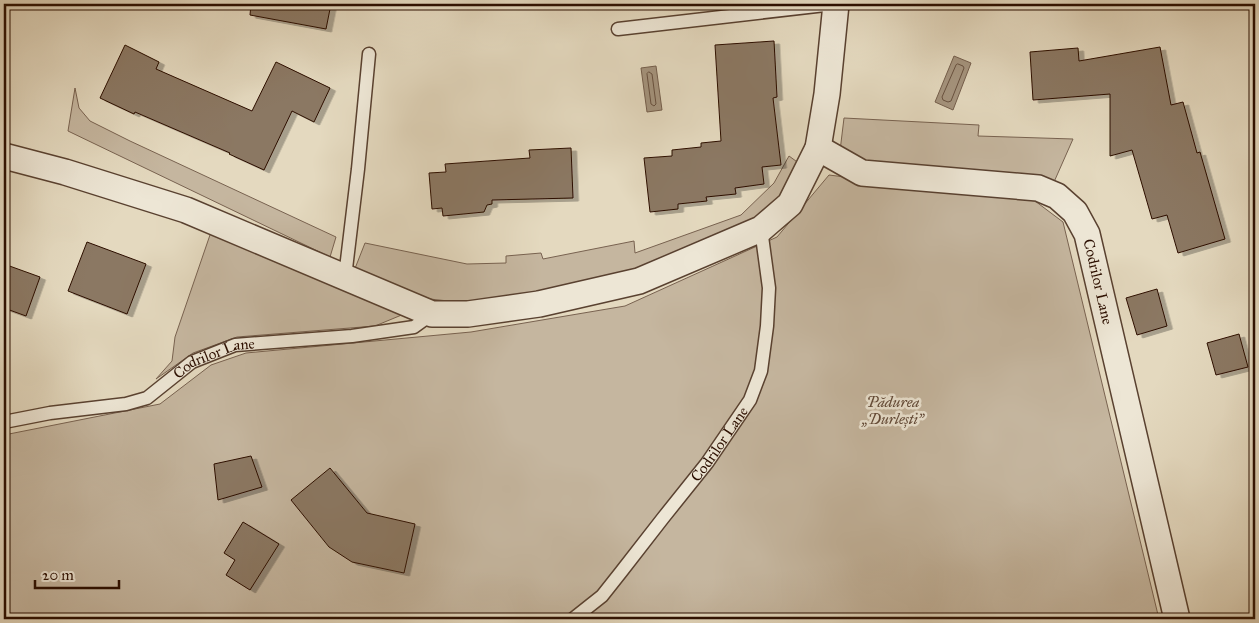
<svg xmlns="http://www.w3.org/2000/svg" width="1259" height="623" font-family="'IM FELL Great Primer',serif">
	<defs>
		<filter id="shadow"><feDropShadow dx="5.5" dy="3" stdDeviation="0" flood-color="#0004"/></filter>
	</defs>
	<rect width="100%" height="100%" fill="#e4d9bf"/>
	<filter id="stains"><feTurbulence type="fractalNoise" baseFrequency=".004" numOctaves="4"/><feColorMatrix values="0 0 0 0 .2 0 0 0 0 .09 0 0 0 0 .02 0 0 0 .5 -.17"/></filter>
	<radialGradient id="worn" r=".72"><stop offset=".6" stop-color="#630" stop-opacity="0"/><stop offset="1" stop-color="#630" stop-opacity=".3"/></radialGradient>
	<!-- green -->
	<path fill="#c5b69f" stroke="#786250" d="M75,88L79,108L90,121L130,141L336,237L330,257L68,131Z
		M844,118L979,125L978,136L1073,139L1054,182L859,165L840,151Z
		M789,156L800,164L783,193L760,218L633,275L476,304L430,299L354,271L365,243L467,264L506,263V256L541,253L543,259L634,241L635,253L741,215L774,183Z
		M829,175L1035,201L1063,222L1159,619H4V435L160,404L211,365L246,353L471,332L625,306L777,237Z
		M211,232L404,314L375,326L237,337L193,353L156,379L172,361L175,337Z"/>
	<!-- water -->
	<path fill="#a5947e" stroke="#745e4c" d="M954,56L971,63L953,110L935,102Z
		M656,66L662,110L647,112L641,68Z"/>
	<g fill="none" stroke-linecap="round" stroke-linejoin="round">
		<!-- shore -->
		<path stroke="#68513f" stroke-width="1" d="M958,64L963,66L964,68L951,101L948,102L943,100L942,97L956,65Z
			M649,72L652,74L656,104L654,106L651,104L647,74Z"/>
	</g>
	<!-- building -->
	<path fill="#8b7863" stroke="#2b0e00" filter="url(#shadow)" d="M251,4H331L326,29L250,15Z
		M774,41L777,97L773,98L781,165L762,167L764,184L735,188L736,194L706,197L707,201L678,204V209L650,212L644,158L672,156V150L701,147V143L721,141L715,45Z
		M125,45L159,62L156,69L252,111L276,62L330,88L314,122L292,111L264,170L229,154L230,153L135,112L134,114L100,98Z
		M1160,47L1171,105L1183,102L1197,153L1200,152L1225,239L1178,253L1167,215L1152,219L1132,150L1110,156V94L1033,100L1030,52L1078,48L1079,61Z
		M571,148L573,198L492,200V204L487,205L484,212L443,216L442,208L432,209L429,173L446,172L445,164L530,158L529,150Z
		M87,242L146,264L127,314L68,291Z
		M4,264L40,277L26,316L4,308Z
		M1157,289L1167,326L1137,335L1126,298Z
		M1239,334L1248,367L1216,375L1207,343Z
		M251,456L262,487L218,500L214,464Z
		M330,468L367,513L415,524L404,573L352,562L329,547L291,500Z
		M243,522L279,544L250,590L226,575L235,560L224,553Z"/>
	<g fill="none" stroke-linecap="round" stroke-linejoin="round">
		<defs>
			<g id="service">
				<path d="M618,29L834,4"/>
				<path d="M345,277L358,169L369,54"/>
				<path id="s1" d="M4,422L50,413L126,404L147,398L192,362L235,345L352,336L414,327L432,314"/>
				<path id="s2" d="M573,619L602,596L621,572L663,518L707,463L750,400L761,371L767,326L769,288L761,229"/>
			</g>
			<g id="minor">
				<path id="s3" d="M818,148L862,173L1038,188L1057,196L1075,212L1087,234L1177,619"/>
				<path d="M4,156L65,172L186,210L432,314H468L539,304L639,281L761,229L790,204L818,148L827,94L836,4"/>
			</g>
		</defs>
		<!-- service casing -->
		<use href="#service" stroke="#594130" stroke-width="15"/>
		<!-- minor casing -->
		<use href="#minor" stroke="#594130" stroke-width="28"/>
		<!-- service -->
		<use href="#service" stroke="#ede6d5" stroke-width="12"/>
		<!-- minor -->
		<use href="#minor" stroke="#ede6d5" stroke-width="25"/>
	</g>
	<g text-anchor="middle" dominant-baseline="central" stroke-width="5" stroke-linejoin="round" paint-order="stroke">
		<!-- street labels -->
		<g font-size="15" fill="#2b0e00" stroke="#ede6d5">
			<text stroke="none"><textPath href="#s3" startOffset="346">Codrilor Lane</textPath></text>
			<text stroke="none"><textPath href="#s1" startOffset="225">Codrilor Lane</textPath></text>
			<text stroke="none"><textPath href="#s2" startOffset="229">Codrilor Lane</textPath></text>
		</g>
		<!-- park labels -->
		<g font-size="15" font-style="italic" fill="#614938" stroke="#ede6d5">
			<text x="893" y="402">Pădurea<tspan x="893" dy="17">„Durlești”</tspan></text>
		</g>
	</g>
	<!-- margin -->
	<rect width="1259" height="623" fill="none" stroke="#e4d9bf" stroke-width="20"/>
	<rect x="5" y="5" width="1249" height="613" fill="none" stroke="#2b0e00" stroke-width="2.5"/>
	<rect x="10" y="10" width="1239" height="603" fill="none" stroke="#2b0e00"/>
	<!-- scale -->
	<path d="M35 580v8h84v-8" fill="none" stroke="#2b0e00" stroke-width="2.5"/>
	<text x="42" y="580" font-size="15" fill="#2b0e00" stroke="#ede6d5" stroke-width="4" paint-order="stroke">20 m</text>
	<rect width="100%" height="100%" filter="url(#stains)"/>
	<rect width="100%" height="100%" fill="url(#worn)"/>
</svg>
